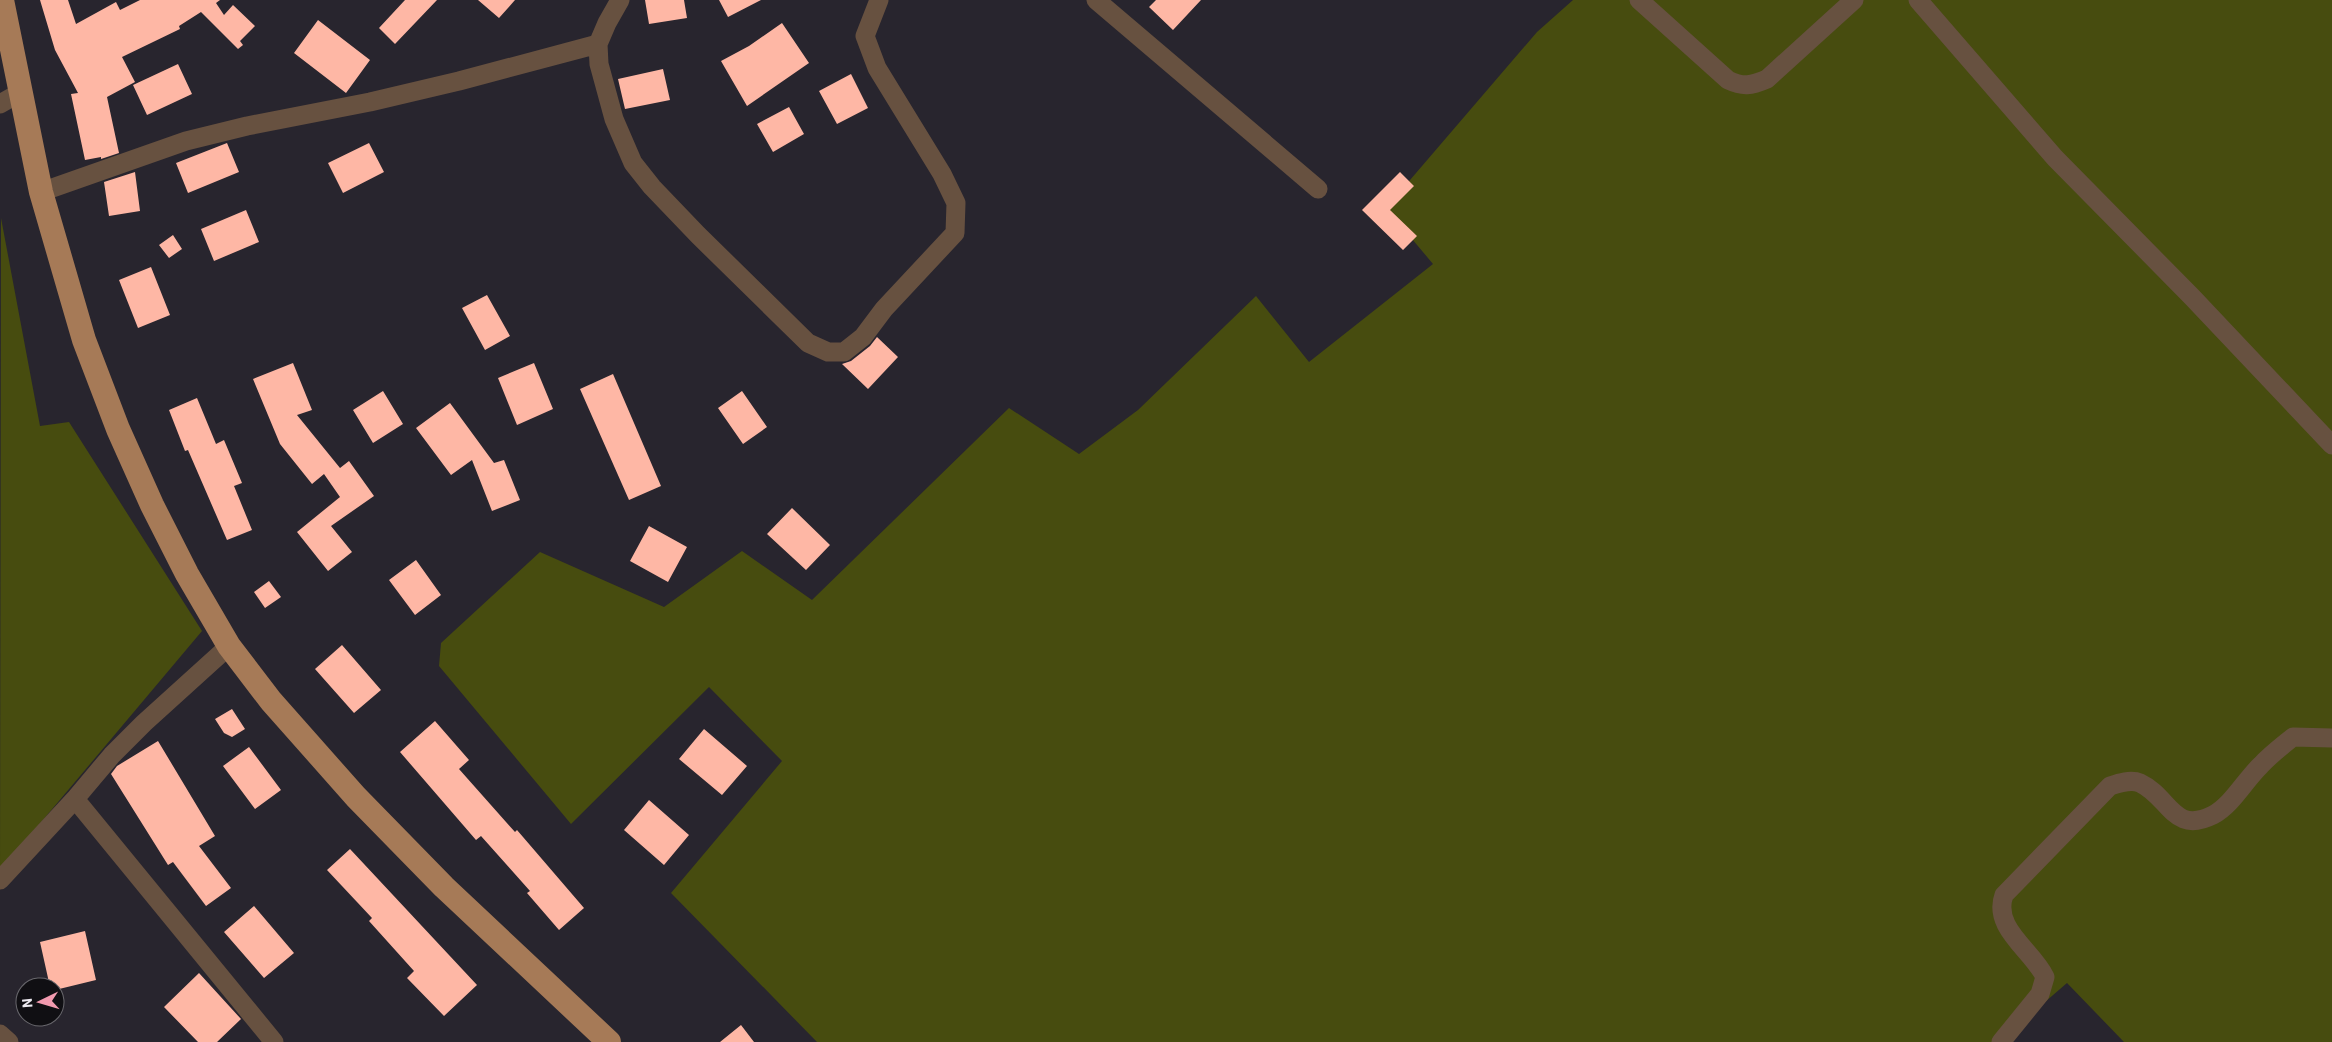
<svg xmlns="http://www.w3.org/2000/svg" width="2332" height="1042" font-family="Barlow,sans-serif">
	<rect width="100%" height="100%" fill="#28252e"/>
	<!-- green -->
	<path fill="#474c0f" d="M1573,0H2332V1042H2124L2067,983L1999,1042H817L671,893L782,761L709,687L571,824L439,666L441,643L540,552L664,607L742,551L812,600L1009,408L1079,454L1138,410L1256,296L1309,362L1433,264L1386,208L1537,32Z
		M1,218L40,426L69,422L202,631L0,871Z"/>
	<!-- building -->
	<path fill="#feb7a5" d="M40,0H68L76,24L116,2L120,10L140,0H220L216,3L224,15L233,5L255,26L240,41L243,45L238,49L201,12L179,26L180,29L122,57L135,82L107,97L119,153L101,159V157L85,160L71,94L78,93L55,50Z
		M405,0H437L395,44L379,28Z
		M478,0H515L499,18Z
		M645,0H684L687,18L649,24Z
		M719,0H761L728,17Z
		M1156,0H1201L1173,30L1149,7Z
		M318,20L370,60L346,93L294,53Z
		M782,23L809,63L747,106L721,61L749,46Z
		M178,64L192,94L147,115L133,85Z
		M663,69L670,100L625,109L618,79Z
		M851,74L868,108L837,124L819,91Z
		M789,107L804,134L773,152L757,124Z
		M227,143L239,172L188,193L176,163Z
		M369,143L384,172L343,193L328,163Z
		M135,172L140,211L109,216L104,182Z
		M1400,172L1414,186L1390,210L1417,236L1403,250L1362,210Z
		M246,210L259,242L214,261L201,229Z
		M173,235L182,249L169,258L159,245Z
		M151,267L170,315L138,328L119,280Z
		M487,295L510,336L485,350L462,308Z
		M877,337L898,357L868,389L842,364L851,361L870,346Z
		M293,363L312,410L297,415L340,468L349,461L374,496L331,526L352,552L328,571L297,532L340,497L324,474L312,484L280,444L253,379Z
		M534,363L553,409L517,425L498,378Z
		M613,374L661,486L629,500L580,389Z
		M383,391L403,424L373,443L353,410Z
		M742,391L767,427L743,444L718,408Z
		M197,398L216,444L224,440L242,483L234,486L252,530L227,540L188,450L185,451L169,410Z
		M450,403L494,463L504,460L520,500L492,511L472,460L451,475L416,428Z
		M792,508L830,545L806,570L767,534Z
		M649,526L687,547L668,582L630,561Z
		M416,560L441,595L415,615L389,580Z
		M269,581L281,597L265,608L254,592Z
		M342,645L381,690L354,713L315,669Z
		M232,709L245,729L232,737L224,733L215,719Z
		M435,721L469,760L459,769L515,832L517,830L584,908L559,930L527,893L530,891L481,836L476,840L400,752Z
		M704,729L747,766L722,795L679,759Z
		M158,741L215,836L199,846L231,888L206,906L173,862L168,865L111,774L117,766Z
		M249,747L281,790L255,809L223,766Z
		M649,800L689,835L664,865L624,830Z
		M350,849L477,985L444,1016L407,978L414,971L369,921L372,918L327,870Z
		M254,906L294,953L264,978L224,932Z
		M85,931L96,980L55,990V987H50L40,942Z
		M199,973L241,1019L217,1042H198L164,1007Z
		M741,1025L754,1042H720Z"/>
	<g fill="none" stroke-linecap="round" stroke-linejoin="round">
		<!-- minor -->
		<path stroke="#675140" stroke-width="19" d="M620,0L607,23L598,44L599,64L614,119L633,163L652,187L698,235L808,343L828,352H844L863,337L884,309L955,233L956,203L942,174L877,68L865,36L879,0
			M1096,0L1318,189
			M1639,0L1728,80C1743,87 1751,86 1767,79L1854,0
			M1918,0L2055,158L2192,297L2332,445
			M0,104L21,92
			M41,192L186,141L247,126L370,102L459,81L598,44
			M75,799L274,1042
			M0,880L75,799L112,755L144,723L229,646
			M0,1034L9,1042
			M2001,1042L2040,994L2045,977C2032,950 1992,928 2004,895L2110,786C2119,783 2131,779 2140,783C2170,797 2173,835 2213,815C2232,805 2245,780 2261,765C2270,755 2282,746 2293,737L2332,738"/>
		<!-- major -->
		<path stroke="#a67a57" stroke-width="24" d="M2,0L41,192L84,340L118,429L152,505L187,574L229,646L271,701L356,797L444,887L609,1042"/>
	</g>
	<!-- north arrow -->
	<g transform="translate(40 1002) rotate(265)"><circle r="24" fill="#100f13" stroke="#68676c"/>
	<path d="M0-4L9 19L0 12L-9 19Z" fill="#f29aaf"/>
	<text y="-8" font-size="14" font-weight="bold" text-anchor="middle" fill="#edeaf1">N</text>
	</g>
</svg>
